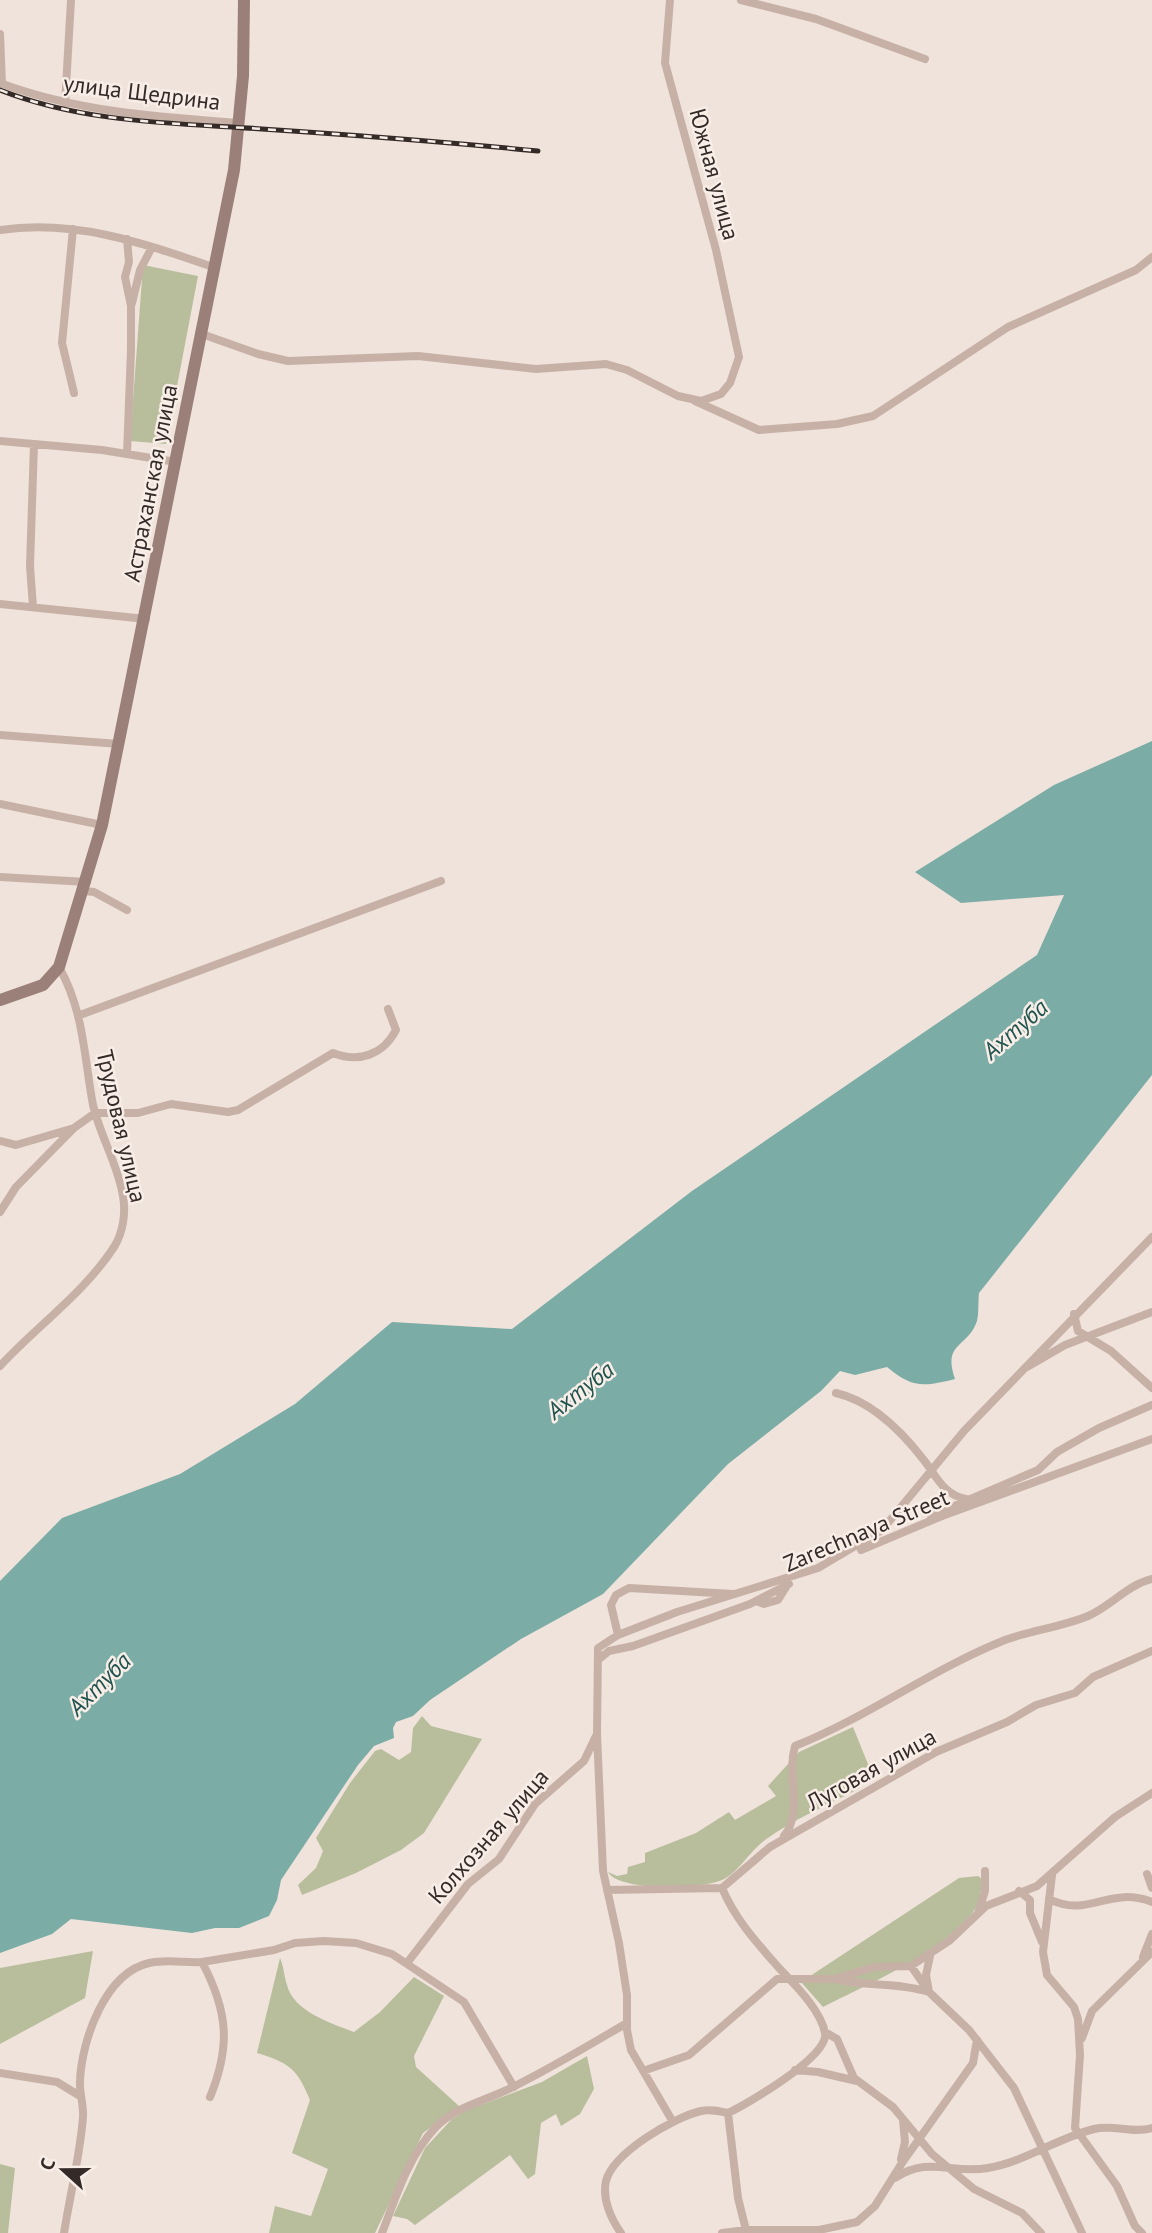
<svg xmlns="http://www.w3.org/2000/svg" width="1152" height="2233" font-family="'PT Sans',sans-serif">
	<rect width="100%" height="100%" fill="#f0e3db"/>
	<!-- green -->
	<path fill="#b8be9c" d="M143,265L198,276L166,444L130,441Z
		M422,1716L431,1726L482,1739L424,1833L401,1850L356,1873L302,1895L298,1885L316,1868L323,1851L316,1838L350,1783L375,1751L381,1749L399,1760L411,1752L413,1728Z
		M853,1727L870,1769L856,1780L860,1788C829,1805 793,1819 765,1840C750,1851 737,1874 722,1880C702,1889 619,1892 608,1872L617,1876L627,1874L628,1867L645,1862V1853L696,1833L729,1812L735,1820L776,1796L768,1786L799,1752Z
		M978,1876L982,1879C981,1888 981,1897 977,1906C953,1948 866,1985 823,2007L801,1982L959,1878Z
		M93,1951L85,1998L0,2044V1968Z
		M280,1958C284,1967 284,1976 287,1985C294,2012 331,2023 354,2032L380,2012L414,1977L444,1996L414,2056L416,2067L459,2106L423,2133L375,2233H269L275,2206L311,2216L328,2169L292,2153L310,2100C297,2068 289,2063 257,2053Z
		M587,2056L594,2089L580,2114L561,2126L556,2114L541,2123L535,2174L528,2179L510,2155L415,2225L407,2219L393,2216L425,2148L452,2119L467,2110L542,2082Z
		M0,2164L15,2168L8,2233H0Z"/>
	<!-- water -->
	<path fill="#7baca6" d="M1152,741V1075L979,1293C978,1301 979,1313 977,1321C968,1348 942,1342 955,1379C923,1387 912,1388 887,1367L855,1375L840,1371L821,1391L728,1464L603,1594L521,1639L430,1700L413,1716L396,1722L393,1728L394,1738L374,1746L358,1765L281,1880L277,1900L269,1916L239,1928H215L192,1933L71,1919L52,1934L0,1953V1581L62,1518L180,1474L295,1404L392,1322L512,1329L692,1191L1037,955L1064,895L961,903L915,872L1054,785Z"/>
	<g fill="none" stroke-linecap="round" stroke-linejoin="round">
		<!-- minor -->
		<path stroke="#c7b1a7" stroke-width="8" d="M741,0L816,19L925,59
			M0,34L2,84
			M0,83C78,112 158,117 240,123
			M65,104L71,0
			M73,229L62,343L74,393
			M0,230C75,219 143,243 213,267
			M132,303L140,270L152,247
			M199,333L258,354L288,361L418,356L536,369L606,364L627,370L678,396L701,401L721,394L730,383L739,357L716,250L665,63L670,0
			M695,401L759,430L837,424L873,416L1008,327L1136,270L1152,257
			M0,441L102,450L176,462
			M127,454L131,350V306L125,277L129,262L127,239
			M0,604L146,619
			M33,607L30,566L34,444
			M0,735L119,744
			M0,804L102,825
			M0,877L87,882
			M84,891L94,892L127,910
			M80,1015L441,881
			M0,1141L16,1145L74,1128L95,1113H138L171,1104L228,1112L238,1110L333,1053C359,1063 383,1055 396,1030L388,1009
			M0,1212L16,1187L74,1128
			M1074,1314L1078,1331L1111,1351L1152,1388
			M0,1366C35,1328 86,1291 114,1247C123,1233 126,1213 123,1196C118,1164 100,1136 93,1105C84,1057 84,1011 59,967
			M1027,1367L1065,1345L1152,1312
			M836,1393C871,1401 902,1432 923,1459C936,1475 943,1495 966,1499
			M931,1516L1038,1470L1057,1452L1099,1428L1152,1405
			M861,1550L942,1516L1152,1439
			M756,1601L764,1604L778,1600L788,1584
			M618,1635L611,1605L616,1595L629,1588L733,1594
			M598,1660L609,1651L633,1646L750,1604L789,1584
			M784,1836C804,1811 786,1777 795,1746C868,1717 932,1669 1005,1640C1032,1630 1062,1627 1088,1616C1111,1606 1127,1585 1152,1579
			M1147,1874L1152,1888
			M1052,1875L1043,1952L1047,1975L1074,2007L1078,2019L1080,2055L1075,2128L1117,2186L1135,2226L1142,2233
			M607,1890L722,1888L770,1847L936,1752L1007,1722L1036,1705L1075,1693L1093,1677L1152,1651
			M1019,1891L1030,1900V1913L1042,1942
			M1049,1899C1089,1919 1109,1885 1152,1902
			M979,1910L985,1891V1871
			M1143,1957L1152,1934
			M202,1962L274,1950L295,1943L324,1941L356,1943L392,1954L464,2002L514,2087
			M407,1963L468,1884L499,1859L535,1804L584,1761L596,1736
			M911,1966L929,1992L969,2030L1014,2088L1082,2233
			M835,1979C867,1987 897,1982 929,1992L926,1975L930,1956
			M825,2032L837,2039L854,2078L893,2107L932,2154L974,2189L1022,2213L1041,2233
			M1082,2038L1092,2011L1152,1952
			M795,2070L818,2072L857,2081
			M643,2071L689,2055L777,1979H835L874,1967L911,1966L949,1941L986,1906L1037,1886L1115,1817L1152,1793
			M0,2073L57,2082L80,2096
			M673,2122L631,2050L627,2030V1995L619,1943L603,1871L597,1734L598,1648L618,1635L677,1612L818,1568L882,1530L964,1431L1152,1237
			M901,2159L905,2142L903,2120
			M895,2178C929,2155 952,2175 988,2168C1025,2162 1057,2138 1094,2129C1114,2124 1132,2134 1152,2128
			M64,2233C70,2195 80,2156 83,2117C84,2105 79,2093 80,2080C82,2040 105,1973 149,1963C166,1959 185,1963 202,1962C228,2011 231,2046 210,2097
			M382,2233C396,2197 408,2157 435,2128C455,2106 489,2100 515,2086C553,2067 591,2044 627,2023
			M621,2233C611,2219 602,2199 606,2181C613,2153 674,2117 701,2111C710,2109 719,2111 728,2113
			M722,2233L746,2230L738,2198L728,2113C747,2104 830,2056 825,2033C821,2010 794,1984 779,1968C757,1943 735,1919 722,1888
			M747,2233L746,2230H819L857,2222L875,2206L902,2163L973,2063L977,2040"/>
		<!-- secondary -->
		<path stroke="#9b8079" stroke-width="12" d="M0,1000L43,985L59,967L102,825L234,170L243,76L244,0"/>
		<defs>
			<path id="rail" d="M0,90C84,123 173,123 262,129C354,135 446,142 538,151"/>
		</defs>
		<!-- rail casing -->
		<use href="#rail" stroke="#342a27" stroke-width="5"/>
		<!-- rail -->
		<use href="#rail" stroke="#f8eee7" stroke-width="2.5" stroke-dasharray="8" stroke-linecap="butt"/>
	</g>
	<g text-anchor="middle" dominant-baseline="central" stroke-width="5" stroke-linejoin="round" paint-order="stroke">
		<!-- street labels -->
		<g font-size="23" fill="#342a27" stroke="#f8eee7">
			<text transform="translate(142 92) rotate(7)">улица Щедрина</text>
			<text transform="translate(715 174) rotate(75)">Южная улица</text>
			<text transform="translate(150 483) rotate(-79)">Астраханская улица</text>
			<text transform="translate(122 1126) rotate(77)">Трудовая улица</text>
			<text transform="translate(866 1530) rotate(-23)">Zarechnaya Street</text>
			<text transform="translate(871 1769) rotate(-29)">Луговая улица</text>
			<text transform="translate(488 1836) rotate(-49)">Колхозная улица</text>
		</g>
		<!-- water labels -->
		<g font-size="24" font-style="italic" fill="#1f534f" stroke="#f8eee7">
			<text transform="translate(1015 1029) rotate(-41)">Ахтуба</text>
			<text transform="translate(580 1390) rotate(-38)">Ахтуба</text>
			<text transform="translate(99 1684) rotate(-45)">Ахтуба</text>
		</g>
	</g>
	<!-- north arrow -->
	<g transform="translate(63 2170) rotate(291)" stroke="#f8eee7" stroke-width="5" paint-order="stroke">
	<path d="M0-5L12 26L0 18L-12 26Z" fill="#342a27"/>
	<text y="-10" font-size="19" font-weight="bold" text-anchor="middle" fill="#342a27">С</text>
	</g>
</svg>
